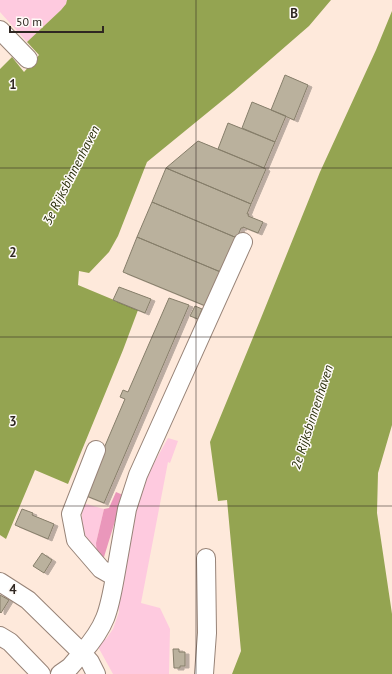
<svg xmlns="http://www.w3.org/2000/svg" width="392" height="674" font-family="'PT Sans',sans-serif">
	<defs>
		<filter id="shadow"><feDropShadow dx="4" dy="2" stdDeviation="0" flood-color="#0004"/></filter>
	</defs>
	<rect width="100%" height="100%" fill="#fee9db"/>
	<!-- green -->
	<path fill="#fecadf" d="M0,0H67L66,4L61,10L27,42L0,12Z
		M168,438L178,441L170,463L168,462L141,603L160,608L170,629L169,674H113L97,645L101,640L106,639L113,629L119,612L118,607L137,502L144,481Z
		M83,503L104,509L96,543L97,556C82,536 80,528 83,503Z"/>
	<!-- forest -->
	<path fill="#ea97bb" d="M116,492L123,495L104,557H97L96,543L104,509L109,508Z"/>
	<!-- water -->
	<path fill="#94a451" d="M67,0H331L309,26L234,91L147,162L118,236L109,252L89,273L79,271L78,285L138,310L123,350L68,484L35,470L6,539L0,535V69L12,57L24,72L39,55L27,42L61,10L66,4Z
		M392,11V425L378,473L377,513L392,614V674H232L241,651L227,500L218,501L210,442L261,318L320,172L376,50Z"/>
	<!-- building -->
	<path fill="#bab19d" stroke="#867e6a" filter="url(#shadow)" d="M285,75L308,85L294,120L271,110Z
		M252,102L286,116L275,142L242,128Z
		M228,123L275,142L264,168L218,149Z
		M198,141L266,169L251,204L166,168Z
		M166,168L251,204L247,214H249L248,216L263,222L258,233L243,227V228H241L237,238L152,202Z
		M152,202L237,238L223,273L137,237Z
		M137,237L223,273L208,307L123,272Z
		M119,287L151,299L145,313L113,300Z
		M169,298L189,305L104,503L84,495L125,399L120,397L123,390L128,392Z
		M195,306L202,309L198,319L190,316Z
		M22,509L33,513L32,515L54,524L48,539L15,525Z
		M42,553L52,560L44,573L33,566Z
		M0,595L9,600L1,613L0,612Z
		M173,649H179V652H185V666H180V668H174Z"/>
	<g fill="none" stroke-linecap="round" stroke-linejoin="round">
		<defs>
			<path id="minor" d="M0,30L28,59
				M115,577L127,509L138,475L243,242
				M0,582L28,600L82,653C106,626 109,611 115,577L101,569L76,540L71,514L96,450
				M0,636L10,642L41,674
				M60,674L70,667L82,653L90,662L96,674
				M204,674L207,633L206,558"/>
		</defs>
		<!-- minor casing -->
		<use href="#minor" stroke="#978377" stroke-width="20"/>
		<!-- minor -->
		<use href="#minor" stroke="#fff" stroke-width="18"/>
	</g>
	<!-- grid -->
	<path fill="none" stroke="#2f2722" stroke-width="1" stroke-opacity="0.55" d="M196,0V674M0,168H392M0,337H392M0,506H392"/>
	<g text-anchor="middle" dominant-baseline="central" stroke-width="3" stroke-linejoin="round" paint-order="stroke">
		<!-- water labels -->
		<g font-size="13" font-style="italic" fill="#272d08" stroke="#fefaf7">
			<text transform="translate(71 175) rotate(-63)">3e Rijksbinnenhaven</text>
			<text transform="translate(312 417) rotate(-72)">2e Rijksbinnenhaven</text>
		</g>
	</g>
	<g font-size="13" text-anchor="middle" font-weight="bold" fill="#2f2722" stroke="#fefaf7" stroke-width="3" stroke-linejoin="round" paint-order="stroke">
		<text x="294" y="18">B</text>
		<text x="13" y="89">1</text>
		<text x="13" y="257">2</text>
		<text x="13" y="426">3</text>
		<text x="13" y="594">4</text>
	</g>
	<!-- scale -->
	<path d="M10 26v6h93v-6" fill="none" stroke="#2f2722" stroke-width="2"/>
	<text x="16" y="26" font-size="12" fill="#2f2722" stroke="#fefaf7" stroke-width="3" paint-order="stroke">50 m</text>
</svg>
